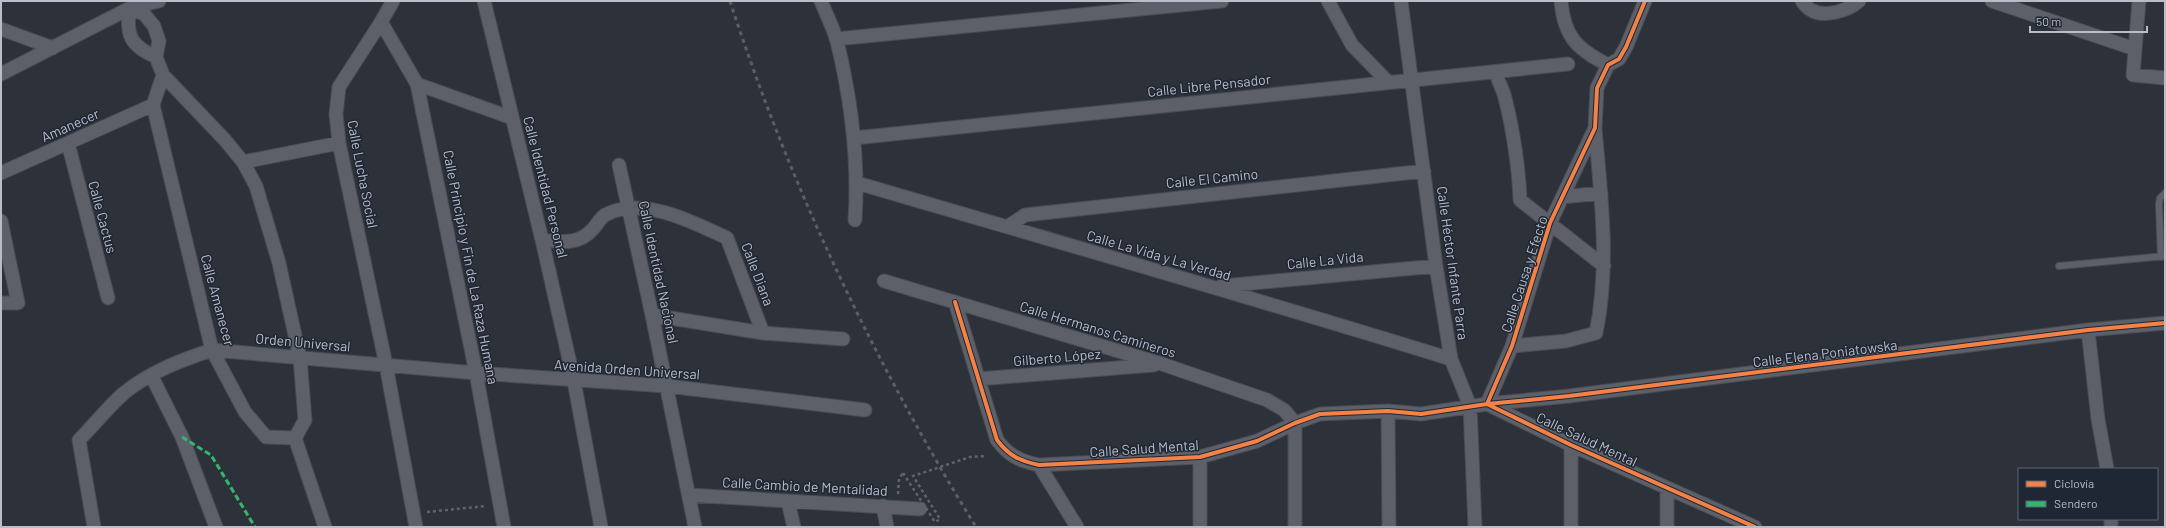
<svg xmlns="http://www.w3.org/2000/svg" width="2166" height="528" font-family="Barlow,sans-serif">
	<rect width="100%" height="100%" fill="#2d3139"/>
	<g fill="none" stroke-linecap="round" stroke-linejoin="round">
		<defs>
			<path id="lane" d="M2161,257L2159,204L2160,198L2165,193
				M2059,266L2165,256"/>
			<path id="street" d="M393,1L381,22L339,87L336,114L339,143L386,365L416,527
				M484,1L542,240L574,381L601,527
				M821,1C826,14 833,27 837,41C851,99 859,159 855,220
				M1328,1L1352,45L1388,82
				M1401,1L1436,266L1451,359L1470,406L1475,527
				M1561,1C1564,37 1577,49 1608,65
				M1645,1L1626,47L1619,59L1608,65L1597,88L1595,128L1550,223L1512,346L1487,404L1569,396L2088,330L2165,323
				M1802,1C1804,4 1807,8 1811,10C1824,18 1848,11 1859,1
				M1992,1L2135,49
				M2139,1L2133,75L2165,78
				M130,8L144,14L154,26L159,41L156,57L163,75L225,140L243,162L256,186L279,263L300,358L305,420L295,438
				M130,8C125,35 131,46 156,57
				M381,22L417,84L476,373L504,527
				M1,29L53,48
				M836,39L1222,1
				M1496,72C1498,82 1503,89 1505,98C1513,129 1519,169 1520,200L1604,266
				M1,74L130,8L159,1
				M163,75L153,105L212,350L245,412L266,437L295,438
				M417,84L512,118
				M854,138L1568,64
				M68,143L108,298
				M243,162L339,143
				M619,165L652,315L695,527
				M1,173L153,105
				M857,183C1055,241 1254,298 1451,359
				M1562,197L1601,193
				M1,221L18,303H1
				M1007,227L1025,215L1424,171
				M542,240C562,242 579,245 593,229C597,225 600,218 605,215C641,195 693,222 727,238L763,333
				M884,281L1162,364L1267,400L1284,410L1295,423V527
				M1222,286L1436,266
				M955,302L997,440C1009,456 1020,461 1039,465L1200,457L1257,441L1295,423L1320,414L1388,411L1421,414L1487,404L1571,445L1755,527
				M652,315L763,333L843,339
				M2088,330L2098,419L2107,469
				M1512,346L1566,341L1596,333C1610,265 1601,197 1595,128
				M151,375L182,437L216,527
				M978,379L1154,365
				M1388,411L1389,527
				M295,438L325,527
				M1571,445V527
				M1200,457V527
				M1039,465L1077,527
				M689,495L920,509
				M788,502L794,527
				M883,506L887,527
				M2111,519V527
				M94,527L79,440C94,425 108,407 124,393C150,372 181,360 212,350L476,373L667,386L865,410
				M1667,527V488"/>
		</defs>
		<!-- lane casing -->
		<use href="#lane" stroke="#494c52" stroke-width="8"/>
		<!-- street casing -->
		<use href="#street" stroke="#494c52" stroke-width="15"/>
		<!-- path -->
		<path stroke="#60646a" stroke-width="2.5" stroke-dasharray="3 3" stroke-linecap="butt" d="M898,494L899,479L903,473
			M427,512L486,506"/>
		<!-- lane -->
		<use href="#lane" stroke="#5d6068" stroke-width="6"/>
		<!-- street -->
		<use href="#street" stroke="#5d6068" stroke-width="13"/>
		<!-- rail -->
		<path stroke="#5b5e64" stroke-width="3" stroke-dasharray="4 4" stroke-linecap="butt" d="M730,1C790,186 874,362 976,527"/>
		<!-- path-bridge -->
		<path stroke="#60646a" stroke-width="2.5" stroke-dasharray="3 3" stroke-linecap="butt" d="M903,473L935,522L940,519L913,476L970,457L987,456"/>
		<!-- quiet -->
		<path stroke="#33b770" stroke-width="3" stroke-dasharray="6 3" stroke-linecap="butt" d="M182,437L211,455L255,527"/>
		<defs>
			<path id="cycleway" d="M1645,1L1626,47L1619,59L1608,65L1597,88L1595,128L1550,223L1512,346L1487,404L1569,396L2088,330L2165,323
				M955,302L997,440C1009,456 1020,461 1039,465L1200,457L1257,441L1295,423L1320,414L1388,411L1421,414L1487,404L1571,445L1755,527"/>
		</defs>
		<!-- cycleway casing -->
		<use href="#cycleway" stroke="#202734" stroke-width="6"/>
		<!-- cycleway -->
		<use href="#cycleway" stroke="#f48246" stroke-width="4"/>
	</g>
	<g text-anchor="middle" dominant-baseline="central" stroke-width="3" stroke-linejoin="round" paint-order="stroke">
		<!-- street labels -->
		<g font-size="14" fill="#b8bdc9" stroke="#202734">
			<text transform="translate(1209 85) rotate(-6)">Calle Libre Pensador</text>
			<text transform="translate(70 125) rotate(-24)">Amanecer</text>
			<text transform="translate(363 174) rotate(79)">Calle Lucha Social</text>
			<text transform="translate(1212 178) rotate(-6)">Calle El Camino</text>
			<text transform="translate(546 187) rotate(76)">Calle Identidad Personal</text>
			<text transform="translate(103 217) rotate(75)">Calle Cactus</text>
			<text transform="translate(1159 255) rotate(16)">Calle La Vida y La Verdad</text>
			<text transform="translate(1325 260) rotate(-6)">Calle La Vida</text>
			<text transform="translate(1453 263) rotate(82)">Calle Héctor Infante Parra</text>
			<text transform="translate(471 267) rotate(79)">Calle Principio y Fin de La Raza Humana</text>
			<text transform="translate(659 272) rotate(78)">Calle Identidad Nacional</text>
			<text transform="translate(758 274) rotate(69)">Calle Diana</text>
			<text transform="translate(1524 274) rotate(-72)">Calle Causa y Efecto</text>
			<text transform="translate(218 300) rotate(75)">Calle Amanecer</text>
			<text transform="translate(1098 329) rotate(17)">Calle Hermanos Camineros</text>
			<text transform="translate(303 342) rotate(5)">Orden Universal</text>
			<text transform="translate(1825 353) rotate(-7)">Calle Elena Poniatowska</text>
			<text transform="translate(1057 357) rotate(-5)">Gilberto López</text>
			<text transform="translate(627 369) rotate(4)">Avenida Orden Universal</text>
			<text transform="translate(1587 439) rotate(25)">Calle Salud Mental</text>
			<text transform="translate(1144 448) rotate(-4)">Calle Salud Mental</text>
			<text transform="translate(805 486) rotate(3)">Calle Cambio de Mentalidad</text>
		</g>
	</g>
	<!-- border -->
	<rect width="2166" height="528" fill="none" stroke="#b8bdc9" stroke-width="4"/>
	<!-- legend -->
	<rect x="2018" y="468" width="140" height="52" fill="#202734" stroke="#5d6370"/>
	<rect x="2026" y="481" width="20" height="6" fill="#f48246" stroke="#5d6370"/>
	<text x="2054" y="488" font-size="12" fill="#b8bdc9">Ciclovía</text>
	<rect x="2026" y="501" width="20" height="6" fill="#33b770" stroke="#5d6370"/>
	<text x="2054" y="508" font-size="12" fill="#b8bdc9">Sendero</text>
	<!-- scale -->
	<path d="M2030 26v6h117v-6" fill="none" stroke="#b8bdc9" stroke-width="2"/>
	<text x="2036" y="26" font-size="12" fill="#b8bdc9" stroke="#202734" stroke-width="3" paint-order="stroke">50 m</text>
</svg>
